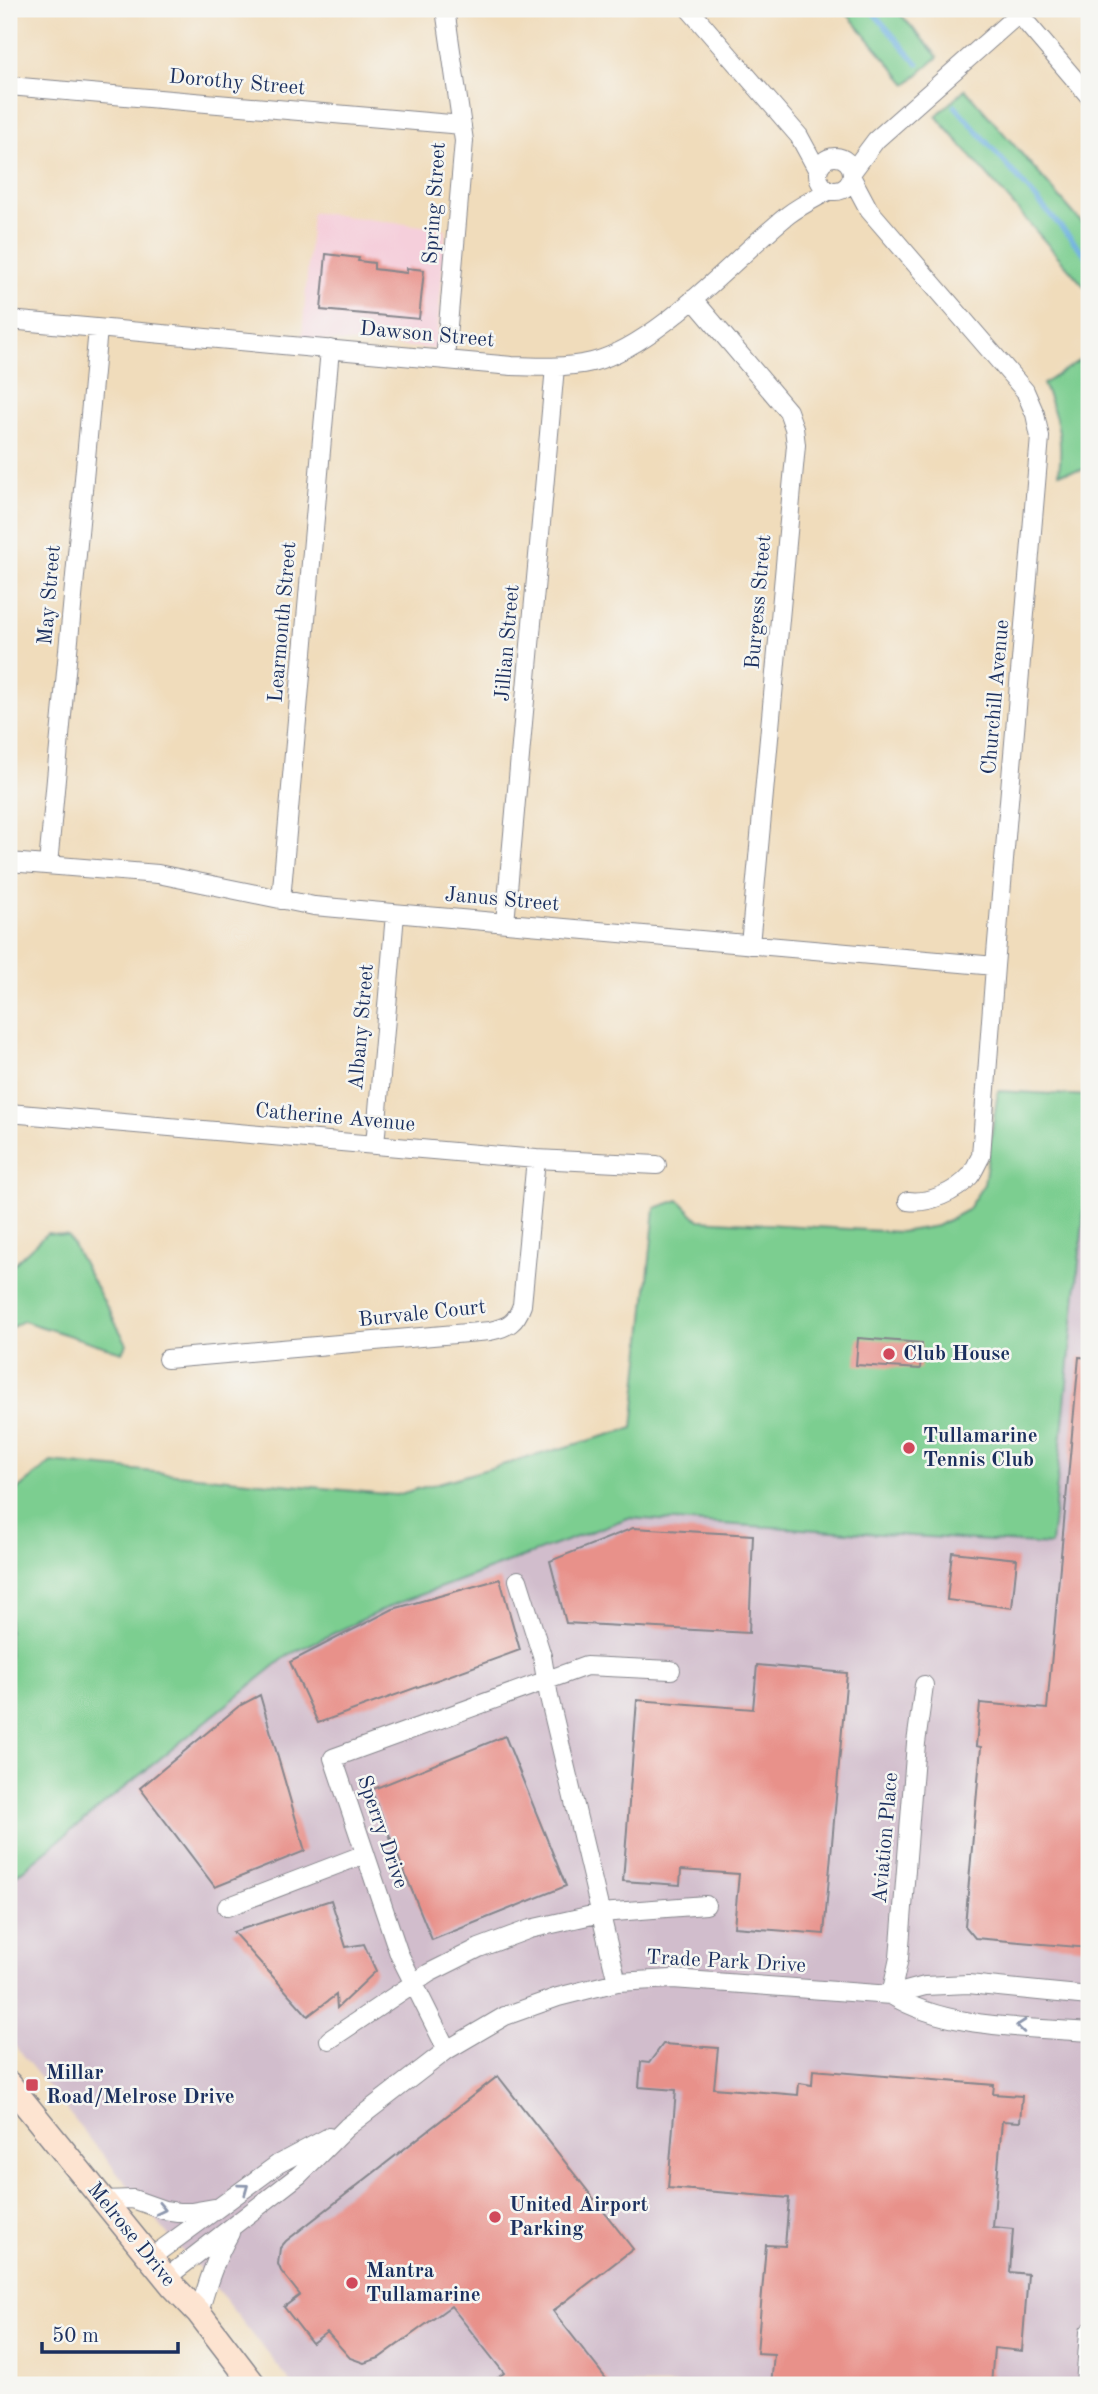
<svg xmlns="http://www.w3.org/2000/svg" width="1098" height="2394" font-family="'Old Standard TT',serif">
	<rect width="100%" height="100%" fill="#f6f6f2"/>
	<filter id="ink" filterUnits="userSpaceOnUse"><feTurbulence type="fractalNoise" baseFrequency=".0143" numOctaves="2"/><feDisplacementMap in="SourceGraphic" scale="14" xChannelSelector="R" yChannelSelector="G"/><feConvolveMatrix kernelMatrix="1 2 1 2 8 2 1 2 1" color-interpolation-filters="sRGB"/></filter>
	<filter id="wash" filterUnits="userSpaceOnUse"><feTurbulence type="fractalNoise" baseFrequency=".00686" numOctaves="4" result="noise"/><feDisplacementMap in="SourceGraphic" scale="28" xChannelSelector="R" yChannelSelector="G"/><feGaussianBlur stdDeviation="1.57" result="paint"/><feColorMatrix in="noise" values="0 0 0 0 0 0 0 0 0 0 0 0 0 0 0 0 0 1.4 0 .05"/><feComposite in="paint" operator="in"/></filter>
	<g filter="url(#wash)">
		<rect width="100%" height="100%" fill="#f0dcbb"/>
		<!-- built -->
		<path fill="#f5cfdb" d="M312,212L446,229L436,349L302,339Z"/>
		<!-- industrial -->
		<path fill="#d1bdcc" d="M1089,1161V2385H293L209,2280L173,2241L9,2039V1881L288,1655L393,1605L628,1518L1051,1545Z"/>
		<!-- green -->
		<path fill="#7bce90" stroke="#4b7e77" stroke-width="2" d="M843,9H896L938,57L907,84Z
			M965,89L1089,231V292L936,116Z
			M1089,354V469L1059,473C1063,436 1058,418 1043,384Z
			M998,1091L1089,1096V1161L1051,1545L628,1518L393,1605L288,1655L9,1881V1497L51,1462L396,1495L633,1428L655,1208L679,1200L699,1220L900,1232L937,1226L967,1210L984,1184Z
			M47,1233L68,1236L127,1344L122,1352L23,1321L9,1329V1269Z"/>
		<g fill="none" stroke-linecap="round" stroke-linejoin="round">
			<!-- stream -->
			<path stroke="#6bafe0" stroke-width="5" d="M870,9L918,64
				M955,106L1089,259"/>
		</g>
		<g id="blocks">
			<!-- building -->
			<path fill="#e8918a" d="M326,254L359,258L358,261L374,263V269L407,273V268L424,270L419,319L321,310Z
				M858,1338L922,1343L920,1369L856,1365Z
				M1079,1357L1089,1358V1948L975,1938L965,1926L981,1747L976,1746L980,1703L1047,1709Z
				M633,1528L753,1535L749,1633L566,1623L550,1561Z
				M952,1552L1017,1559L1012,1608L947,1600Z
				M500,1579L520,1650L318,1723L290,1662L393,1609Z
				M757,1665L847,1673L824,1934L734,1927L739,1874L681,1870L680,1885L623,1881L637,1700L753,1709Z
				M260,1695L305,1851L215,1887L140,1788L239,1706Z
				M505,1736L566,1886L432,1940L371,1790Z
				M331,1900L346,1947L364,1944L376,1971L337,2008L336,1995L308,2016L233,1932Z
				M663,2044L718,2048L714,2088L798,2095L799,2083L812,2085L813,2070L994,2085L993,2094L1022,2096L1020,2122L1002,2121L993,2227L1013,2229L1010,2272L1028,2274L1022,2351L994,2348L991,2385H771L774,2354L757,2353L766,2245L785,2246L789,2198L668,2188L676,2090L639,2087L641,2062L649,2063Z
				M498,2076L633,2249L553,2311L611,2385H488L504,2373L451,2306L379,2358L364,2363L350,2358L327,2332L312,2343L284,2307L300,2295L281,2271L278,2264L280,2248L286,2241Z"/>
		</g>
	</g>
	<g filter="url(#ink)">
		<use href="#blocks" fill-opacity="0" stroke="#86868c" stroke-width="2"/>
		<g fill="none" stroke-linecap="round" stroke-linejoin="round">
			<defs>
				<path id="street" d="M689,9L799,136L818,171
					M1019,14L1089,96
					M9,86L462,125
					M818 174a17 17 0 1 1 34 0a17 17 0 1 1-34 0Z
					M852,172L876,140L1024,9
					M852,178L869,210L1025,391L1035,414L1040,437L995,966L981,1156C977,1163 974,1171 970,1176C956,1192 929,1204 908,1201
					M693,299L788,411L794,428L796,445L750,945
					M9,320L512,366C539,367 566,368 592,362C659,345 734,258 788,215C801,205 816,198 830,190
					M445,360L464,141L445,9
					M9,862L158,874L314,906L995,966
					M48,865L98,329
					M281,900L330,349
					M505,923L555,367
					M9,1113L536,1159L657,1165
					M375,1145L395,914
					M167,1359L490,1331C508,1327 516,1323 522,1305L536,1159
					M518,1580L542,1656L549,1697L617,1982
					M227,1907L365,1854
					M891,1995L899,1958L916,1743L924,1685
					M891,1995C946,2029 1027,2027 1089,2032
					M329,2040L429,1973L479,1948L530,1929L601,1913L706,1905
					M447,2050L399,1954L333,1758L586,1666L671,1670
					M104,2200L133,2199L164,2210L178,2212H191L214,2208
					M150,2258L278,2164L329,2137
					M166,2278L299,2175L347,2127L447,2050L505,2016L558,1997L617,1982L673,1979L891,1995L925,1986L968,1984L1089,1996
					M199,2313C207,2285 215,2259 230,2233
					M1085,2385L1089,2332"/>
				<path id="secondary" d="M9,2084L173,2286L199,2313L254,2385"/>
			</defs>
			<!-- street casing -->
			<use href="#street" stroke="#86868c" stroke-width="20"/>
			<!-- secondary casing -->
			<use href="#secondary" stroke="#86868c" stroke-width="27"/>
			<!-- street -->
			<use href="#street" stroke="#fff" stroke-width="18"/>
			<!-- secondary -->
			<use href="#secondary" stroke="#fde4d1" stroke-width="24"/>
		</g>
		<!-- one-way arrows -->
		<defs><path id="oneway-chevron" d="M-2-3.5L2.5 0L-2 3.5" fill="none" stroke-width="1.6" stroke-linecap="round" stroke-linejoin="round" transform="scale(1.75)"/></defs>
		<g stroke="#8d97ae">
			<use href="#oneway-chevron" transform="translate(1021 2026) rotate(-175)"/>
			<use href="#oneway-chevron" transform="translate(244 2188) rotate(-36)"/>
			<use href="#oneway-chevron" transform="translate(161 2209) rotate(12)"/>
		</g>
	</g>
	<!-- markers -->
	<g fill="#d1495b" stroke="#f6f6f2" stroke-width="2.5">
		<circle cx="889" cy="1354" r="7"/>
		<circle cx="909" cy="1448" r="7"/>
		<rect x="25" y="2078" width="14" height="14" rx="3.5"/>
		<circle cx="495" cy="2217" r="7"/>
		<circle cx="352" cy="2283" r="7"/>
	</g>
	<g text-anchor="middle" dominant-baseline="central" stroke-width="5" stroke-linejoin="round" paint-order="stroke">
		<!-- street labels -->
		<g font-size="21" fill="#1b2f5e" stroke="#f6f6f2">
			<text transform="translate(237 83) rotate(5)">Dorothy Street</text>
			<text transform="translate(435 203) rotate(-86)">Spring Street</text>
			<text transform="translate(427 335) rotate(5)">Dawson Street</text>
			<text transform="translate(50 595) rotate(-85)">May Street</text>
			<text transform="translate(759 602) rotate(-85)">Burgess Street</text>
			<text transform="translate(283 622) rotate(-85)">Learmonth Street</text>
			<text transform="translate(508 643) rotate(-85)">Jillian Street</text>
			<text transform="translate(996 697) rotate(-85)">Churchill Avenue</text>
			<text transform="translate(502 900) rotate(5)">Janus Street</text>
			<text transform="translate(362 1027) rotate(-85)">Albany Street</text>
			<text transform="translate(335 1118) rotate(5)">Catherine Avenue</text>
			<text transform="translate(422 1314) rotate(-6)">Burvale Court</text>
			<text transform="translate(382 1832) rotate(71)">Sperry Drive</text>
			<text transform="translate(886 1838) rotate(-85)">Aviation Place</text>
			<text transform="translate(726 1962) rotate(3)">Trade Park Drive</text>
			<text transform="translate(131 2235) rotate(51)">Melrose Drive</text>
		</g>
		<!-- poi labels -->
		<g font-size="21" font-weight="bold" fill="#1b2f5e" stroke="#f6f6f2" text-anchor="start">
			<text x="903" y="1354">Club House</text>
			<text x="923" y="1436">Tullamarine<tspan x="923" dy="24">Tennis Club</tspan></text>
			<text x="46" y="2073">Millar<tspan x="46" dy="24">Road/Melrose Drive</tspan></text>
			<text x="509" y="2205">United Airport<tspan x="509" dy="24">Parking</tspan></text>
			<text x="366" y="2271">Mantra<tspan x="366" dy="24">Tullamarine</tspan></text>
		</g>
	</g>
	<!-- margin -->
	<rect width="1098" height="2394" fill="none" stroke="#f6f6f2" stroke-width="35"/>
	<!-- scale -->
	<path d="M42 2342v10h136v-10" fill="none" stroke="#1b2f5e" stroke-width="3.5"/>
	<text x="52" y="2342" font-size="21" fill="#1b2f5e" stroke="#f6f6f2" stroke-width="5" paint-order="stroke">50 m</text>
</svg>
